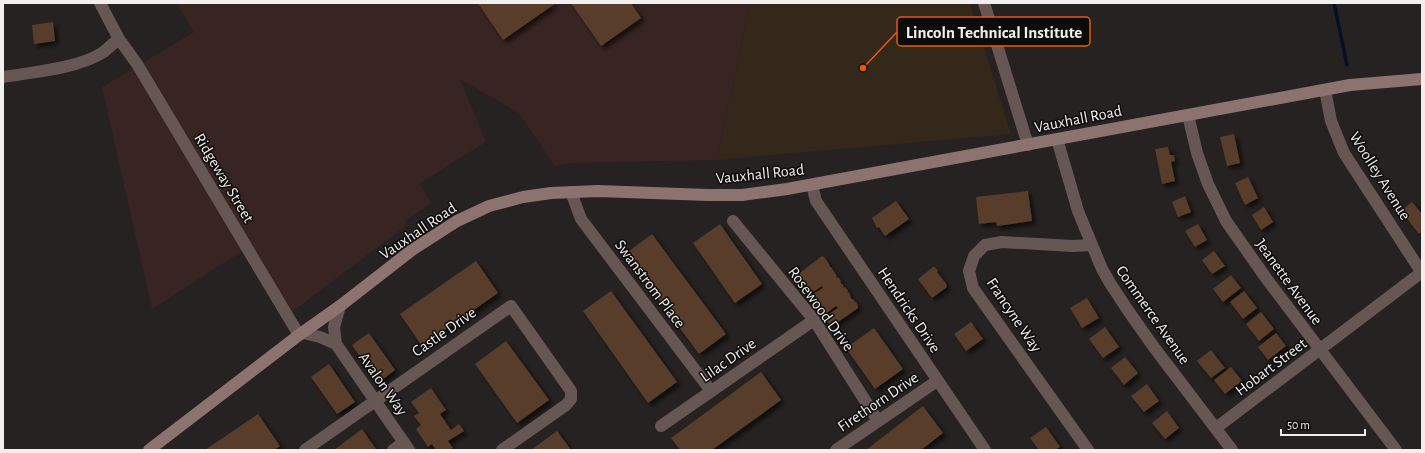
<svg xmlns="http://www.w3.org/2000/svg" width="1425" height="453" font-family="'Alegreya Sans',sans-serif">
	<defs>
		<filter id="shadow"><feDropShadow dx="3.5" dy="3.5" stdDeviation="2" flood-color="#0009"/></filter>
	</defs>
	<rect width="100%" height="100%" fill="#252221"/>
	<!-- industrial -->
	<path fill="#382422" d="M177,3H750L717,160L571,163L555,166L519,113L460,79L486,142L420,183L431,203L405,221L407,225L289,314L247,248L152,309L102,87L194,32Z"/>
	<!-- education -->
	<path fill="#332819" d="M750,3H970L1011,134L717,160Z"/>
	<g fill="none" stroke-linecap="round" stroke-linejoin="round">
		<!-- stream -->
		<path stroke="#041026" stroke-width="3.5" d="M1334,3L1347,65"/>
	</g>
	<!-- building -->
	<path fill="#583e2b" filter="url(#shadow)" d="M478,3H556L503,40Z
		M571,3H631L641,18L601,46Z
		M53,22L55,41L34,44L32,25Z
		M1234,134L1240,163L1227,166L1220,137Z
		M1168,147L1170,155H1174L1175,161L1171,162L1175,181L1162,184L1155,149Z
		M1248,177L1258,198L1245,205L1235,183Z
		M1028,191L1032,221L997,226L996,222L979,224L976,197Z
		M1185,196L1191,212L1178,217L1172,202Z
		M896,201L909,219L885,236L879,227L877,228L872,218Z
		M1412,202L1422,214V232L1419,234L1401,211Z
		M1264,207L1273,222L1261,230L1252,215Z
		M720,224L762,284L735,303L693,243Z
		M1198,224L1207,240L1195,247L1185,231Z
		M652,234L726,334L699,354L625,254Z
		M1214,251L1225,266L1212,274L1202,260Z
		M822,256L824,257L827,261L826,262L827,261L830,266V267H831L837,276L836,277L837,278L838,277L841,281L840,282L844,286H843L844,288L845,287L848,291L847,293L849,292L851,298L855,301L854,302H856L858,306V308L831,327L824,317L838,308L836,306L823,316L809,296L823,288L822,286L809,295L796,276Z
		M476,261L498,293L422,346L400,314Z
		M933,267H935L938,271L937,272L947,285H946L947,287L932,298L918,279Z
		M1231,275L1241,288L1223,302L1213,289Z
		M611,291L677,382L648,403L583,311Z
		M1244,291L1257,308L1243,319L1230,302Z
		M1087,298L1099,318L1082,328L1070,308Z
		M1261,312L1274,329L1259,341L1246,324Z
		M971,322L983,339L966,351L954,334Z
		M1105,327L1119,347L1103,358L1089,339Z
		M874,328L903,369L875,389L846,348Z
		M369,333L395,370L378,383L352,345Z
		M1276,333L1286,346L1268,360L1258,347Z
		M506,341L549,400L517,423L475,364Z
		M1211,350L1225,368L1211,378L1197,361Z
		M1125,357L1138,373L1124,385L1111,368Z
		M329,364L355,402L337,414L311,377Z
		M1231,367L1242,381L1225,394L1214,380Z
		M761,372L781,400L712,450H680L671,438Z
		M1147,384L1159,401L1144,412L1131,396Z
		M431,388L446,410L440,414L451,430L459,424L464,431L448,441L453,448L450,450H436L432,444L428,447L416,429L421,425L414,416L419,413L411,402Z
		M923,406L943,433L921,450H866Z
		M1167,411L1179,428L1165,439L1152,423Z
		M258,414L280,446L274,450H205Z
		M1046,427L1060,447L1055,450H1039L1030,438Z
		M362,429L376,449L375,450H334Z
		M557,431L571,450H531Z"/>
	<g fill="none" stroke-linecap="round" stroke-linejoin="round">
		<!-- street -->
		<path stroke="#675754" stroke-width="12" d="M100,3L119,39L137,64L299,335
			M984,3L1028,145
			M3,77C33,72 76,69 102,53C108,49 113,43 119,39
			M1325,90L1331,121L1344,153L1422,273
			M1188,115L1197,153L1208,184L1226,221L1266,278L1396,450
			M1057,139L1078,211L1102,269L1110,283L1127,309L1153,346L1232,450
			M812,185L816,201L985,450
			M571,192L581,219L711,391
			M733,221L814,320L878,421
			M303,333L320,337L336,344L409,450
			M336,344L334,327L340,306
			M661,426L814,320
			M1216,428L1422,272
			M305,450L511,306L571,391V399L566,405L502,450
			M393,450L404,442
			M836,450L937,381
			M1088,450L973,288L969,271L974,256L985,245L1002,242L1073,246L1092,245"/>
		<!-- secondary -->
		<path stroke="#8d7370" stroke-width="12" d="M149,450L299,335L340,306L412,250L457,221L489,206L523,197L551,193L598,191L708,195H742L787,189L1350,85L1422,79"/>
	</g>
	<g text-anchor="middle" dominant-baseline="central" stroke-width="3" stroke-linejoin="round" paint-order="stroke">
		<!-- street labels -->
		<g font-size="16" fill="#f2f0ef" stroke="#0d0c0b">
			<text transform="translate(1078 119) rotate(-11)">Vauxhall Road</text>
			<text transform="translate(760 174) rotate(-6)">Vauxhall Road</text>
			<text transform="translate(1380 176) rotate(58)">Woolley Avenue</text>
			<text transform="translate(224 178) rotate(59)">Ridgeway Street</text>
			<text transform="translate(418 231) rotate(-34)">Vauxhall Road</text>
			<text transform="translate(1289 282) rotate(54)">Jeanette Avenue</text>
			<text transform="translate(650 284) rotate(53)">Swanstrom Place</text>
			<text transform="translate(821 309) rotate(54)">Rosewood Drive</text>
			<text transform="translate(909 310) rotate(56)">Hendricks Drive</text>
			<text transform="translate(1014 315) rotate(56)">Francyne Way</text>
			<text transform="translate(1153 315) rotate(55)">Commerce Avenue</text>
			<text transform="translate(444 332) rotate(-35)">Castle Drive</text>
			<text transform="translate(728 360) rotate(-35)">Lilac Drive</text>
			<text transform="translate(1271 367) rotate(-37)">Hobart Street</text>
			<text transform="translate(383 384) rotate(55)">Avalon Way</text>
			<text transform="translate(878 402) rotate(-34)">Firethorn Drive</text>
		</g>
	</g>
	<!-- callouts -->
	<path fill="none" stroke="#e8590c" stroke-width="1.5" d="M863 68L897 32"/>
	<circle fill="#e8590c" stroke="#0d0c0b" stroke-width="1.5" cx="863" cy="68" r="4"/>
	<rect fill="#0d0c0b" stroke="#e8590c" stroke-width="1.5" x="897" y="17" width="193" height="29" rx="4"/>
	<g font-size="17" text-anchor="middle" font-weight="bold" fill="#f2f0ef">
		<text x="994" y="38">Lincoln Technical Institute</text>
	</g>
	<!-- border -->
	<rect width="1425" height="453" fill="none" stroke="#f2f0ef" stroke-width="8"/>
	<!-- scale -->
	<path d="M1281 429v6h84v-6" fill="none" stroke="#f2f0ef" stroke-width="2"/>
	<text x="1287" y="429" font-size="12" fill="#f2f0ef" stroke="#0d0c0b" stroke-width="3" paint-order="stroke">50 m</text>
</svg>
